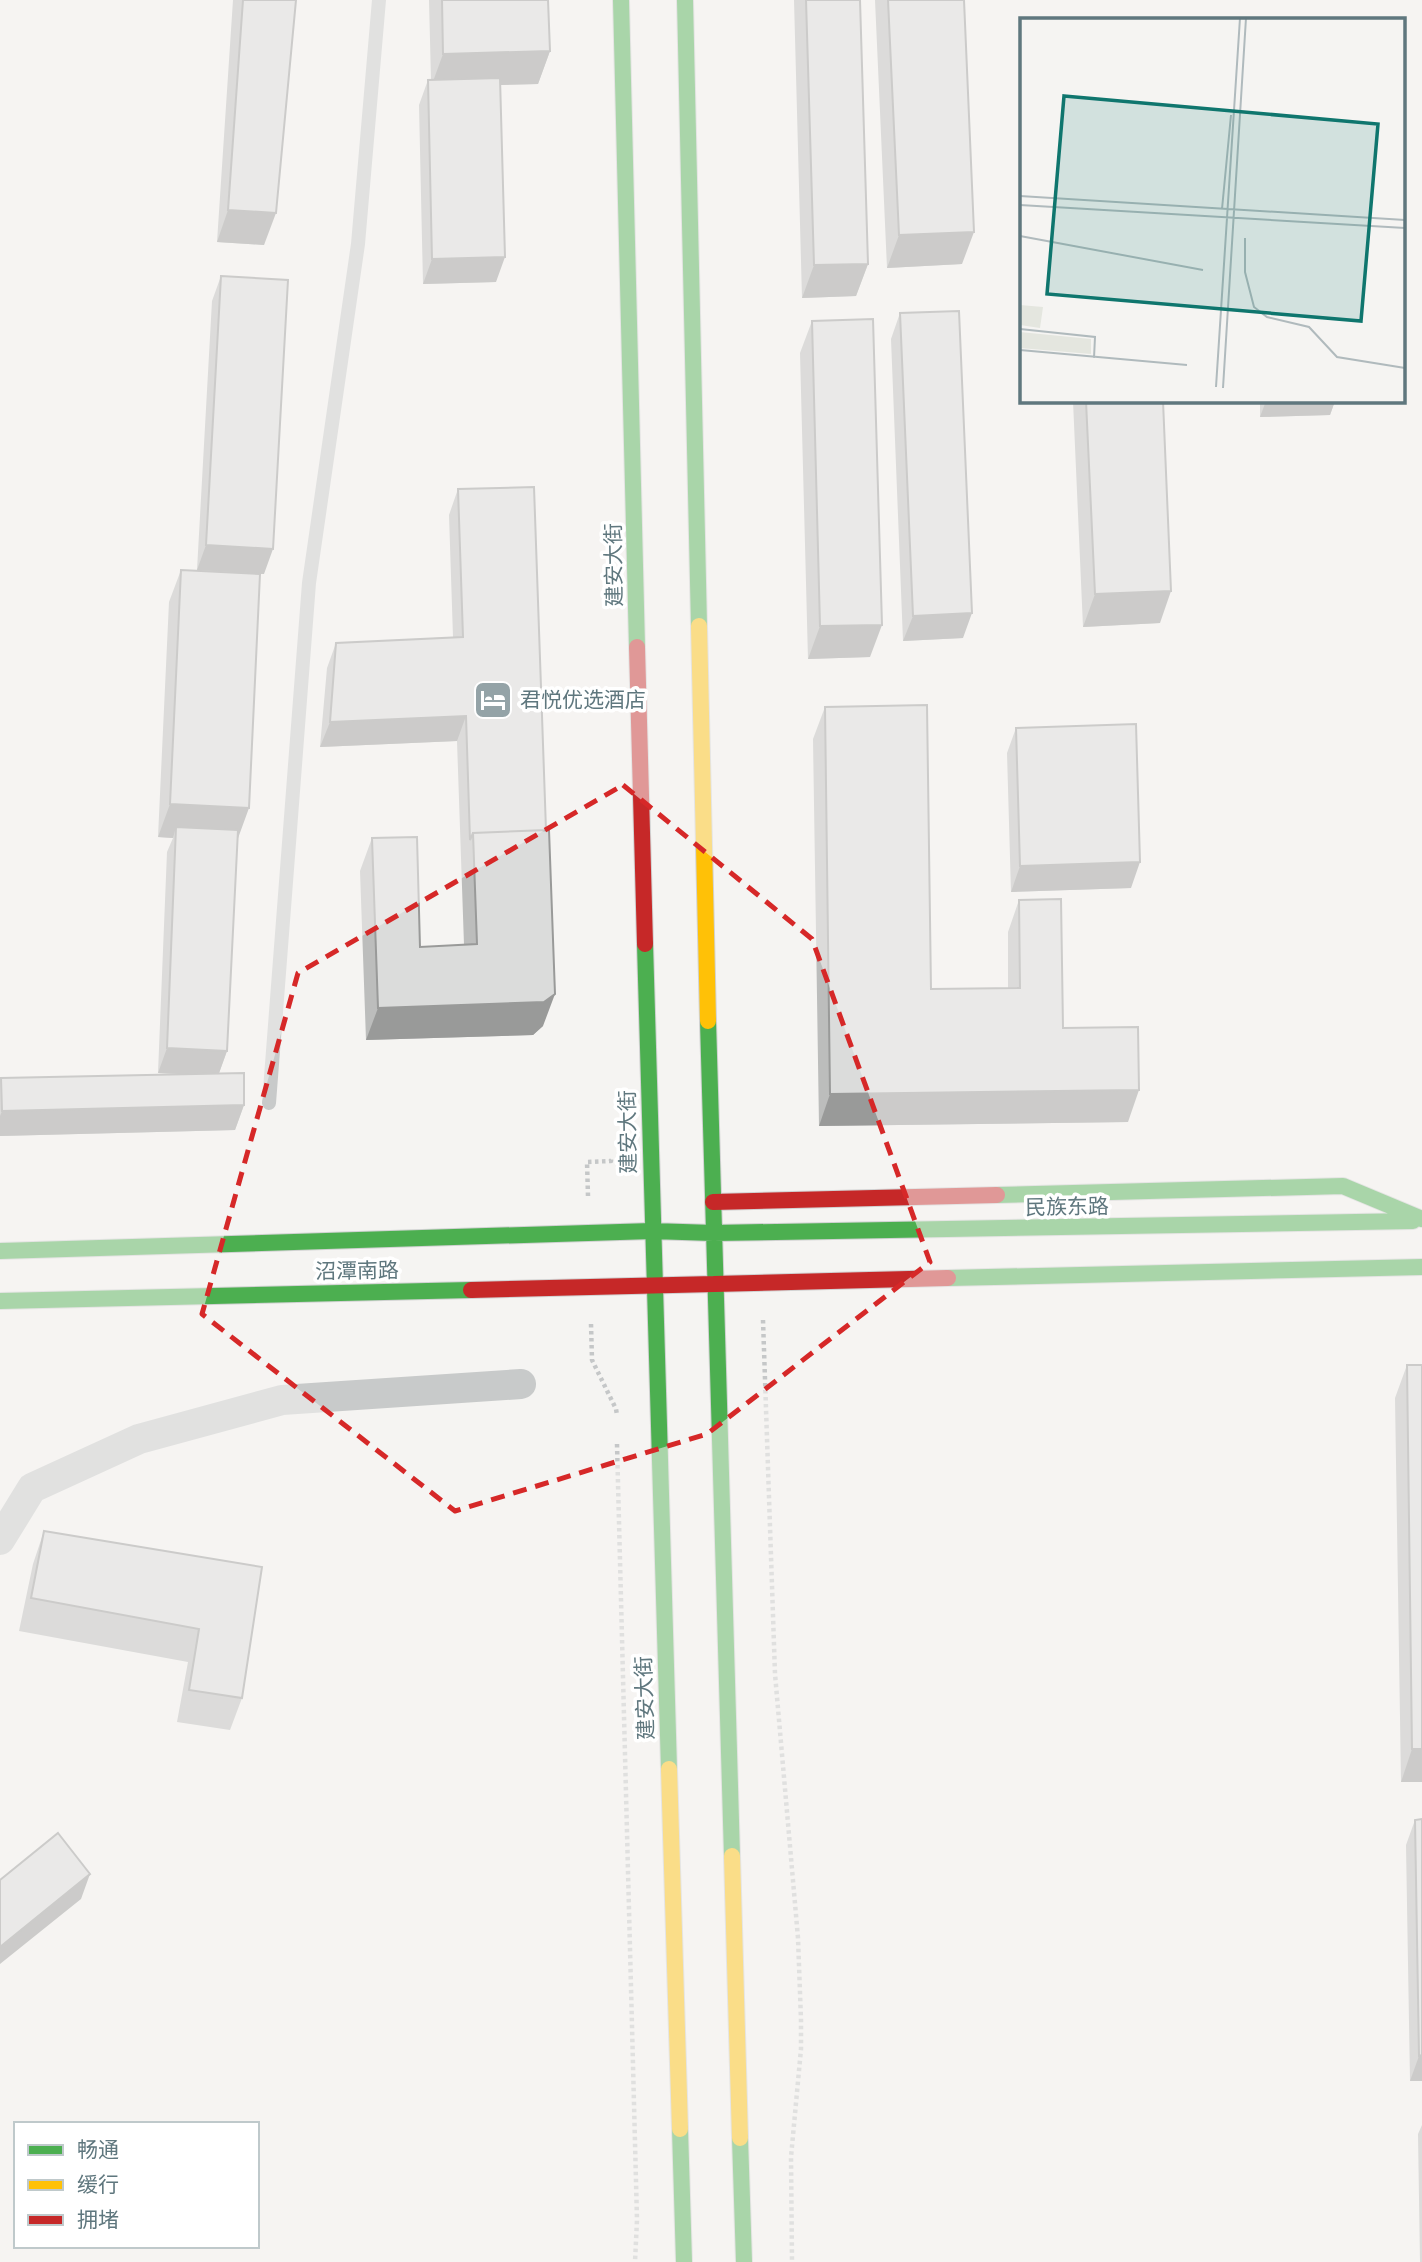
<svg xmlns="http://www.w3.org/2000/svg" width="1422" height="2262" font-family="Jost,'Noto Sans SC',sans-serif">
	<rect width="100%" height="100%" fill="#f5f4f2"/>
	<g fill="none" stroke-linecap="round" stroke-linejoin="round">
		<defs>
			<path id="fast" d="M621,0L637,647
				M685,0L699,626
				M645,944L669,1769
				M708,1021L732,1856
				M997,1195L1343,1186L1422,1219
				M713,1233L1413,1221
				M0,1251L652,1231L713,1233
				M948,1278L1422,1267
				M0,1301L471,1290
				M680,2129L684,2262
				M740,2138L744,2262"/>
			<path id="slow" d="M699,626L708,1021
				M669,1769L680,2129
				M732,1856L740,2138"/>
			<path id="jam" d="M637,647L645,944
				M713,1202L997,1195
				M714,1284L948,1278
				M471,1290L714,1284"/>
		</defs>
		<!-- fast casing -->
		<use href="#fast" stroke="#d1d2d2" stroke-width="18"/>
		<!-- slow casing -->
		<use href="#slow" stroke="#d1d2d2" stroke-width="18"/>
		<!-- jam casing -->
		<use href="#jam" stroke="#d1d2d2" stroke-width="18"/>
		<!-- path -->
		<path stroke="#c5c7c8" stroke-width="4.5" stroke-dasharray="3.5 3.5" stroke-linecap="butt" d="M588,1196L587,1162L611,1161V1159
			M763,1320L775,1674L798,1938L801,2020V2049L791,2157L792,2262
			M591,1324L592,1360L616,1409L617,1415
			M617,1444L637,2220L635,2262"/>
		<!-- lane -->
		<path stroke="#c8caca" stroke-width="14" d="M269,1103L309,583L358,244L379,0"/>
		<!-- street -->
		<path stroke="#c8caca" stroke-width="30" d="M0,1540L32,1488L139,1439L282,1400L521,1384"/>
		<!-- fast -->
		<use href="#fast" stroke="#4caf50" stroke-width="16"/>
		<!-- slow -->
		<use href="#slow" stroke="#ffc107" stroke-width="16"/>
		<!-- jam -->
		<use href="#jam" stroke="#c62828" stroke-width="16"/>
	</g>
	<!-- wall -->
	<path fill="#bcbdbc" d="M233,0H296L264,245L217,242Z
		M429,0H548L550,51L538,84L500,85L496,282L423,284L419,105L428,80H431Z
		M794,0H860L868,264L856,296L802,298Z
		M875,0H964L962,264L887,268Z
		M221,276L264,574H260L237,840L227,1051L219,1073L244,1105L235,1130L0,1136V1081L1,1078L180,1074L158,1073L167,852L173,838L158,837L169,602L181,570H197L212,301Z
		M900,313L963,638L903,641L891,339Z
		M812,321L870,657L808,659L800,353Z
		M1073,401H1163L1160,623L1083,627Z
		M1260,401H1335L1330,415L1260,417Z
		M458,489L543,1026L533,1035L366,1040L360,871L372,838L420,947L464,945L457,741L320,747L327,668L336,643L453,637L449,515Z
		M825,707L931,989L1008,988V932L1019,900L1063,1028L1128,1122L819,1126L813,739Z
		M1016,728L1131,888L1011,892L1007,753Z
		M1407,1365H1422V1782H1401L1395,1398Z
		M44,1531L262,1567L242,1698L230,1730L177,1722L188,1662L19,1631L33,1564Z
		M1422,1819V2081H1410L1406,1845L1415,1820Z
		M1422,2125V2262H1420L1418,2134Z"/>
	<!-- shaded-wall -->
	<path fill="#999a99" d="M550,51L538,84L431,87L443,54Z
		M228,210L276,213L264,245L217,242Z
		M974,232L962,264L887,268L899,235Z
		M505,257L496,282L423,284L432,259Z
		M868,264L856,296L802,298L814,265Z
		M1266,401H1335L1330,415L1260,417Z
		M206,545L273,549L264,574L197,570Z
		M1171,591L1160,623L1083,627L1095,594Z
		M972,613L963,638L903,641L913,616Z
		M882,625L870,657L808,659L820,626Z
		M466,716L457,741L320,747L330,722Z
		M170,804L249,808L237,841L176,827L173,838L158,837Z
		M1140,862L1131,888L1011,892L1020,866Z
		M555,994L543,1026L533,1035L366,1040L378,1008Z
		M167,1048L227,1051L218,1076L158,1073Z
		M1139,1090L1128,1122L819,1126L830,1094Z
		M244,1105L235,1130L0,1136V1116L2,1111Z
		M1412,1749H1422V1782H1401Z
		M90,1874L81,1899L0,1964V1947Z
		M1422,2055V2081H1410L1419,2056Z"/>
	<!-- building -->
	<path fill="#dbdcdb" stroke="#999a99" stroke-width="2" d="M243,0H296L276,213L228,210Z
		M442,0H548L550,51L443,54Z
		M806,0H860L868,264L814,265Z
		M888,0H964L974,232L899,235Z
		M500,78L505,257L432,259L428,80Z
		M221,276L288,280L273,549L206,545Z
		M959,311L972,613L913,616L900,313Z
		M873,319L882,625L820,626L812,321Z
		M1086,401H1163L1171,591L1095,594Z
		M534,487L546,830L473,833L470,840L466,716L330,722L336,643L463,637L458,489Z
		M181,570L260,574L249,808L170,804Z
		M927,705L931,989L1020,988L1019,900L1061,899L1063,1028L1138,1027L1139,1090L830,1094L825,707Z
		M1136,724L1140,862L1020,866L1016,728Z
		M176,827L238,830L227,1051L167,1048Z
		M549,830L555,994L544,1002L378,1008L372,838L417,837L420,947L477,944L473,833Z
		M244,1073V1105L2,1111L1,1078Z
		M1407,1365H1422V1749H1412Z
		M44,1531L262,1567L242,1698L189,1690L199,1629L31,1598Z
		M1422,1819V2055L1419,2056L1415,1820Z
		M58,1833L90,1874L0,1947V1880Z"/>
	<!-- marked area -->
	<path d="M0 0H1422V2262H0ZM623,785L812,939L930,1262L707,1434L455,1511L202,1314L298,973Z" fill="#f5f4f2" fill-opacity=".55" fill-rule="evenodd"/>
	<path fill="none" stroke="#d62828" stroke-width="5" stroke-dasharray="14 9" stroke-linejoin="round" d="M623,785L812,939L930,1262L707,1434L455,1511L202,1314L298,973Z"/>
	<!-- icons -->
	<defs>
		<symbol id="hotel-square" viewBox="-11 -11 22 22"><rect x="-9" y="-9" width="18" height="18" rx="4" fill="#94a3a7" stroke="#fff"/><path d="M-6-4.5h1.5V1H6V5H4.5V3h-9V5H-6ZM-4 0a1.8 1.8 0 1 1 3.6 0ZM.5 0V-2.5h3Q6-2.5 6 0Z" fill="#fff"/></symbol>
	</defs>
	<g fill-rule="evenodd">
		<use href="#hotel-square" x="471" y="678" width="44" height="44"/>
	</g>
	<g text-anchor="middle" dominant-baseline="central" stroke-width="7" stroke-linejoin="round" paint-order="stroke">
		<!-- street labels -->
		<g font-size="21" fill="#5f777e" stroke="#fff">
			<text transform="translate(614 565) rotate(-91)">建安大街</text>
			<text transform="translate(628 1132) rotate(-91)">建安大街</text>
			<text transform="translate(1067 1207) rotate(-1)">民族东路</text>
			<text transform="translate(357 1271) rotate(-1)">沼潭南路</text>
			<text transform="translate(645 1698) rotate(-92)">建安大街</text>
		</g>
		<!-- poi labels -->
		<g font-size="21" fill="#5f777e" stroke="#fff" text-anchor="start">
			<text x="520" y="700">君悦优选酒店</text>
		</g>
	</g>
	<!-- overview -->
	<g transform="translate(1020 18)">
		<rect width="385" height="385" fill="#f5f4f2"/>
		<path d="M0,287L23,289L20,310L0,307ZM0,314L71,321V336L0,330Z" fill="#e4e6df"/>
		<path fill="none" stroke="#b0babd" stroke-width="2" d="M0,178L385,202M0,187L385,210M202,191L211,97M0,218L183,252M225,220V254L234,289L247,299L289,309L317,339L385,350M0,311L75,319L74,340M0,332L167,347M196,369L220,0M203,370L226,0"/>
		<path fill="#0f766e" fill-opacity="0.15" stroke="#0f766e" stroke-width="3.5" d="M44,78L358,106L341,303L27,276Z"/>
		<rect width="385" height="385" fill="none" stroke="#5f777e" stroke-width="3.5"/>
	</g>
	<!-- legend -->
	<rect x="14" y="2122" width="245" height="126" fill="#ffffff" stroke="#bfc9cb" stroke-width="2"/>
	<rect x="28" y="2145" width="35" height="10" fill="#4caf50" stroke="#bfc9cb" stroke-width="2"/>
	<text x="77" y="2157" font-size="21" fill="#5f777e">畅通</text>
	<rect x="28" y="2180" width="35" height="10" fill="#ffc107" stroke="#bfc9cb" stroke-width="2"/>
	<text x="77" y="2192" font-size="21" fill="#5f777e">缓行</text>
	<rect x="28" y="2215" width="35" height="10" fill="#c62828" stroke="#bfc9cb" stroke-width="2"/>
	<text x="77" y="2227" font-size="21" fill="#5f777e">拥堵</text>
</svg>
